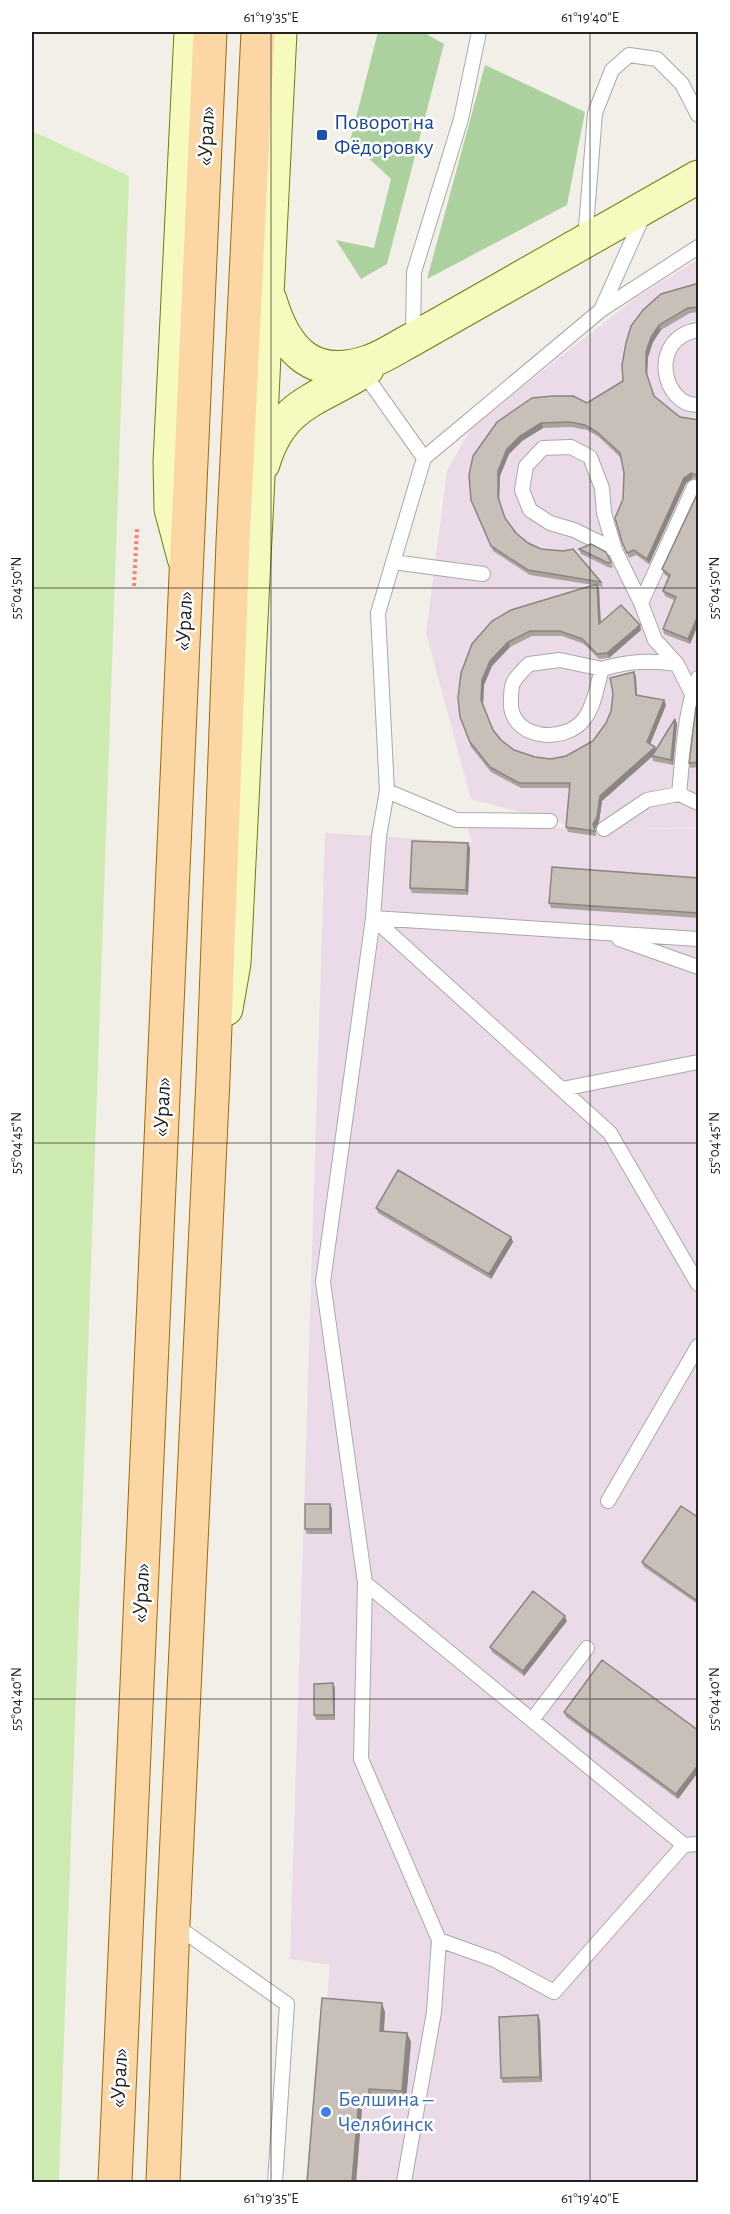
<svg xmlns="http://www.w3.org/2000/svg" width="730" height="2214" font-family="'Alegreya Sans',sans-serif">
	<rect width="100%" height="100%" fill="#f2efe9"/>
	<!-- industrial -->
	<path fill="#ebdbe8" d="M698,259V828H619L698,829V2182H311L330,1965L290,1959L325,833L472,842L467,826L580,828L471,799L426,633L447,471L473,425L633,300Z"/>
	<!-- grass -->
	<path fill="#cdebb0" d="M32,131L129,176L59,2182H32Z"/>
	<!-- forest -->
	<path fill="#add19e" d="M378,32H423L444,44L387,264L361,279L336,240L374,248L391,179L350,141Z
		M485,65L585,112L567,205L427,279Z"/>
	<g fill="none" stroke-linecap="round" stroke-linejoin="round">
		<defs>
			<path id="lane" d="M585,240L595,113L612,70L629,55L657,59L682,84L698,115
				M601,310L698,247
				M698,330C648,338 662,406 698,405
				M413,336L414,272L461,119L479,32
				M363,372L424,458L378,613L387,791L379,836L373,918L323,1282L365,1583L361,1759L439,1940L434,2012L404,2182
				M424,458L601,310L644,214
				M615,550L574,530L550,523L530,510L522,490L526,466L543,448L571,447L590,457L602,488L604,513L615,550L641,603L655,640L677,664L692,694L698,692
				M393,562L483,574
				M641,603L694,487
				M602,669L560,660L529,664C524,669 518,675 514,681C511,686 511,693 511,699C507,739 565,746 585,718C595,704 597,685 602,669C628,661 650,660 677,664
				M387,791L456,820L550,821
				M679,794C683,755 684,714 698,678
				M604,829L647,800L679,794L698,803
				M373,918L610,1133L698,1284
				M373,918L698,939
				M619,939L698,967
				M562,1089L698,1062
				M608,1501L698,1346
				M365,1583L684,1845L698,1844
				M532,1720L587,1648
				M175,1925L287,2004L275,2182
				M439,1940L495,1960L554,1992L684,1845"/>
			<path id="secondary" d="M270,300C285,350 312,381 368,362C384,357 399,346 413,339L698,177
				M263,464C281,402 319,400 367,369
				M184,558L171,509L170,462L191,32
				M226,1009L234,963L280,32"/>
			<path id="primary" d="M115,2182L210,32
				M163,2182L173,1923L213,1079L233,542L258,32"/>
		</defs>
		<!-- lane casing -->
		<use href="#lane" stroke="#a9a9a9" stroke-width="16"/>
		<!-- secondary casing -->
		<use href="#secondary" stroke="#707d05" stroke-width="35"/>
		<!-- primary casing -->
		<use href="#primary" stroke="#a06b00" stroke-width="35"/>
		<!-- path -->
		<path stroke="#fa8072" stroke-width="4" stroke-dasharray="3 3" stroke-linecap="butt" d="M134,586L137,529"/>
		<!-- lane -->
		<use href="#lane" stroke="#fff" stroke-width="14"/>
		<!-- secondary -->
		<use href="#secondary" stroke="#f7fabf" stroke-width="33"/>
		<!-- primary -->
		<use href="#primary" stroke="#fcd6a4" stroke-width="33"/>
	</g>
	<!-- wall -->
	<path fill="#aba49e" d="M699,283V312L690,313L661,330L653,342L648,357L647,377L654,396L680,417L699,420V480L693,478L686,483L649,564L636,555L629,558L622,542L624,473L621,458L599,437L587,430L571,427L543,428L522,441L509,454L500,476L499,502L505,518L516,533L528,543L601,582L603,587L598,586L599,589L601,623L640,625L641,630L609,658L599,659L584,644L562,636H532L510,647L492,666L484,685L483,705L493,730L501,740L514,750L535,757L551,759L566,756L593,741L606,723L634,672L636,677L637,695L664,700L666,705L650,744L655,747L656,749L675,719L677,724L673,765L653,761L652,757L602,801L599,822L595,829L596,836L568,832L566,827L570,788H521L491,772L471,747L460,717L461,673L593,585L530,575L493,551L473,505L497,422L587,403L623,381L622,365Z
		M699,490V622L690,644L664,634L663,629L674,600L665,596L663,591L668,577L664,574L662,569Z
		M579,549L611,562L613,567L610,568L581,554Z
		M699,707V767L690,768L689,763Z
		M470,848L468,895L412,893L410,888Z
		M699,878V918L551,908L549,903Z
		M376,1208L511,1237L513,1242L491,1279L378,1213Z
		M330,1504L332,1509V1534H307L305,1529Z
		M699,1518V1605L644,1567L642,1562Z
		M567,1621L524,1676L492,1652L490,1647Z
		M333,1683L335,1688V1720H316L314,1715Z
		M564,1712L699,1731V1771L678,1799L566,1717Z
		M385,2012L384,2031L407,2033L411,2042L406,2101L373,2098L372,2108H362L356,2182H307Z
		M540,2020L542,2082L503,2083L501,2078Z"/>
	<!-- shaded-wall -->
	<path fill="#8b8681" d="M659,325L661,330L653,342L648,357L647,377L646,372V352L651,337Z
		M541,423L543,428L522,441L509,454L500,476L499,502L498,497V471L507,449L520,436Z
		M691,473L693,478L686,483L649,564L647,559L684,478Z
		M597,584L599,589L601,629L599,624Z
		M699,613V622L690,644L688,639Z
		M640,625L641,630L609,658L607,653Z
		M508,642L510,647L492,666L484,685L483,705L481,700L482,680L490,661Z
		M634,672L636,677L637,700L636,695Z
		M664,700L666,705L649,747L647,742Z
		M675,719L677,724L673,765L671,760Z
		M655,747L657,752L602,801L599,822L595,829L596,836L593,824L600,796Z
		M468,843L470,848L468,895L466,890Z
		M511,1237L513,1242L491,1279L489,1274Z
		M330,1504L332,1509V1534L330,1529Z
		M565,1616L567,1621L524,1676L523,1671Z
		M333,1683L335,1688V1720L334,1715Z
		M699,1764V1771L678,1799L676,1794Z
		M382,2003L385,2012L383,2040L380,2031Z
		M538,2015L540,2020L542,2082L540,2077Z
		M407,2033L411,2042L406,2101L402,2091Z
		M369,2089L373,2098L372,2108L369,2099Z
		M359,2098L362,2108L356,2182H352Z"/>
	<!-- building -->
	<path fill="#c7bfb8" stroke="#8b8681" stroke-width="1.5" d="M699,283V307L688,308L659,325L651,337L646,352V372L654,396L680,417L699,420V476L691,473L684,478L647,559L634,550L627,553L622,542L615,518L623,499L624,473L620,453L597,432L585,425L570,422L541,423L520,436L507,449L498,471V497L505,518L516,533L528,543L541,549L563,551L573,549L601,582L528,570L491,546L471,500L469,475L473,456L497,422L532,398L552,396H573L587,403L623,381L622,365L626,343L631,326L643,310L661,294Z
		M699,490V613L688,639L663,629L676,597L663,591L670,575L662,569Z
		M591,544L606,552L611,562L608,563L579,549Z
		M597,584L599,624L621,605L640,625L607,653L597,654L582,639L560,631H530L508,642L490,661L482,680L481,700L493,730L501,740L514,750L535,757L551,759L566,756L593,741L606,723L611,711L613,693L610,678L634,672L636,695L664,700L647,742L655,747L600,796L597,817L593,824L595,831L566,827L570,783H519L490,767L470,742L460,717L458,698L461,673L472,644L492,621L511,610Z
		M696,707H699V762L689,763Z
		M675,719L671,760L652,756Z
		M412,841L468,843L466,890L410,888Z
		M552,867L699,878V913L549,903Z
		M398,1170L511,1237L489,1274L376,1208Z
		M305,1504H330V1529H305Z
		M681,1506L699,1518V1602L642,1562Z
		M533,1591L565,1616L523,1671L490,1647Z
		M602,1660L699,1731V1764L676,1794L564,1712Z
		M333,1683L334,1715H314V1684Z
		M322,1998L382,2003L380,2031L407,2033L402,2091L369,2089V2099L359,2098L352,2182H307Z
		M538,2015L540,2077L501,2078L499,2017Z"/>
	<!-- ticks -->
	<path fill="none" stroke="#222" stroke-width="1.5" stroke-opacity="0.45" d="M271,32V2182M590,32V2182M32,33H698M32,588H698M32,1143H698M32,1699H698"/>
	<!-- markers -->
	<rect fill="#1a4fb4" stroke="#fff" stroke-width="2" x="316" y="129" width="12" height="12" rx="3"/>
	<circle fill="#3f7fe0" stroke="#fff" stroke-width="2" cx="326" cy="2112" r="6"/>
	<g text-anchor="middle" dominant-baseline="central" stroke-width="5" stroke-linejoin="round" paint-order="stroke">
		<!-- transit labels -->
		<g font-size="22" fill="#164399" stroke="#fff" text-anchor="start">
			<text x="334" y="122">Поворот на<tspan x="334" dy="25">Фёдоровку</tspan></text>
		</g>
		<!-- street labels -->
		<g font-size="22" fill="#222" stroke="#fff">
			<text transform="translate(206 136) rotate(-87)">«Урал»</text>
			<text transform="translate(184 621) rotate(-87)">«Урал»</text>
			<text transform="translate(162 1107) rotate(-87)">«Урал»</text>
			<text transform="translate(141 1593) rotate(-87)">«Урал»</text>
			<text transform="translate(119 2078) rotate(-87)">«Урал»</text>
		</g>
		<!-- shop labels -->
		<g font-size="22" fill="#366cbe" stroke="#fff" text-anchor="start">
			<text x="338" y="2099">Белшина –<tspan x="338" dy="25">Челябинск</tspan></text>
		</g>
	</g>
	<!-- border -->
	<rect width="730" height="2214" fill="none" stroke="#ffffff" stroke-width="66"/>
	<rect x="33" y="33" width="664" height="2148" fill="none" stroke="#222" stroke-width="2"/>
	<g font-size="15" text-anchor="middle" fill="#222">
		<text x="271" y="22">61°19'35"E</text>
		<text x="590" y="22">61°19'40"E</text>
		<text transform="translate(16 588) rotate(-90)" y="5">55°04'50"N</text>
		<text transform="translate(714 588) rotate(-90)" y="5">55°04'50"N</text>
		<text transform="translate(16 1143) rotate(-90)" y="5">55°04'45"N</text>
		<text transform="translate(714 1143) rotate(-90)" y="5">55°04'45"N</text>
		<text transform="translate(16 1699) rotate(-90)" y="5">55°04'40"N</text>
		<text transform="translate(714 1699) rotate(-90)" y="5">55°04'40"N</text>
		<text x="271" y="2203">61°19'35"E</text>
		<text x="590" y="2203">61°19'40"E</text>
	</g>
</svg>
